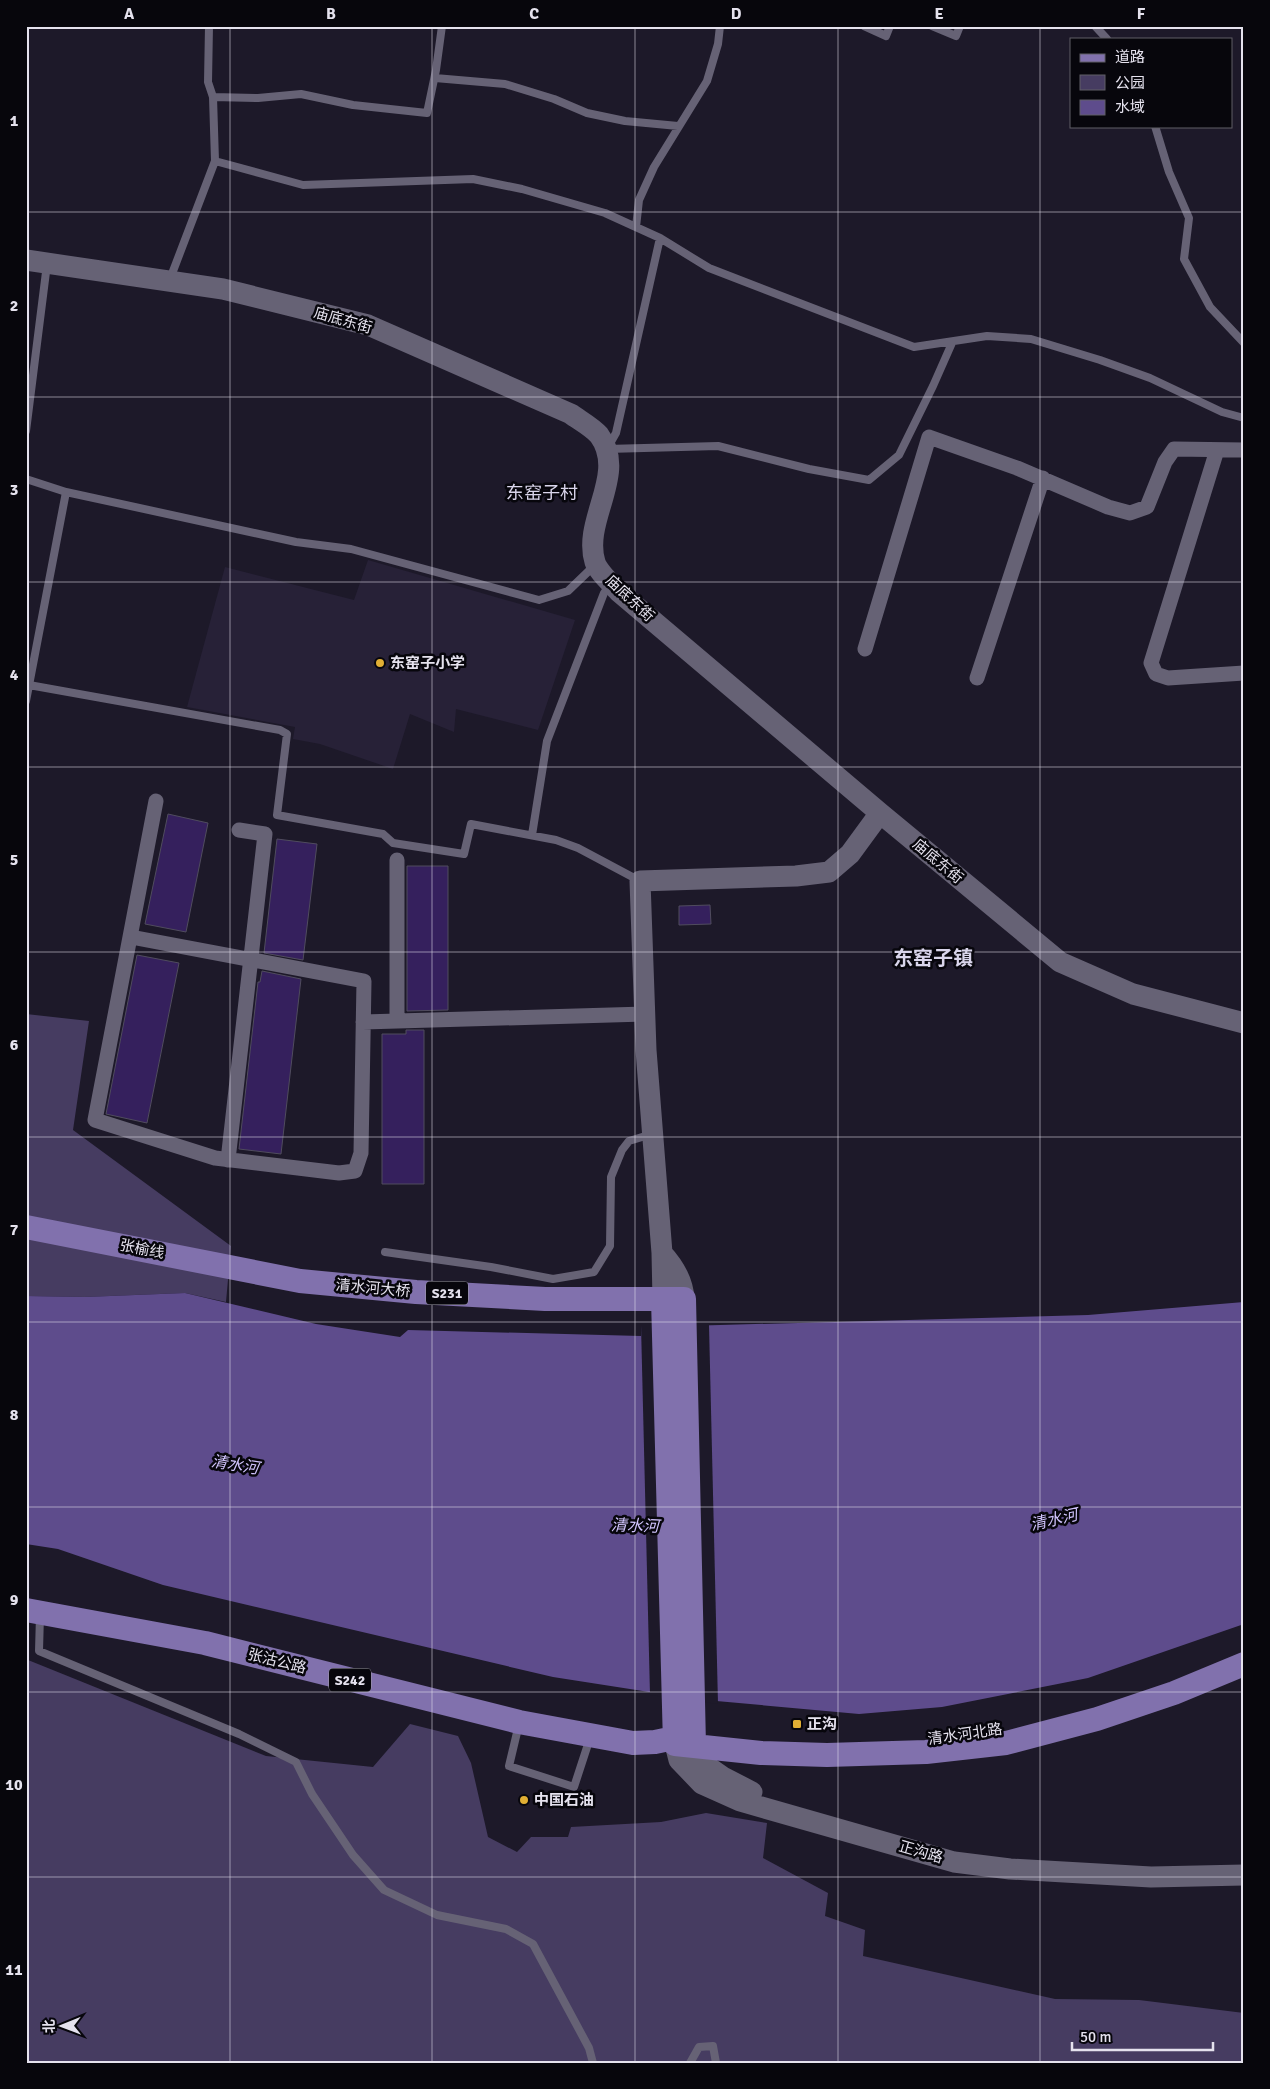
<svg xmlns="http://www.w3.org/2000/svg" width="1270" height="2089" font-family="Signika,'Noto Sans SC',sans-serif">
	<rect width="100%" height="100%" fill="#1d1929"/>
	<!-- built -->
	<path fill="#272137" d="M368,560L575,620L538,730L456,709L454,732L410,714L393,769L320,744L293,739L295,727L187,707L225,567L354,600Z"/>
	<!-- green -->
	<path fill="#463c61" d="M26,1014L89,1021L73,1130L231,1246L226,1302L185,1293L85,1297L26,1296Z
		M26,1619L28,1660L266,1756L373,1767L410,1724L458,1736L471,1763L488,1837L517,1852L531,1837H568L571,1827L661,1822L706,1813L767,1823L763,1858L828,1893L825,1916L865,1930L863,1956L1055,1999L1139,2000L1244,2013V2063H26Z"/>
	<!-- water -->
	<path fill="#5e4c8c" d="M185,1293L316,1324L400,1337L408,1330L641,1336V1325L685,1326L1088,1315L1244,1302V1624L1088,1678L942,1707L859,1714L694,1699L553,1677L163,1585L58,1549L26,1544V1296L85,1297Z"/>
	<!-- pier -->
	<path fill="#1d1929" d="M641,1325H709L718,1704L650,1695Z"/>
	<!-- building -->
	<path fill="#35205d" stroke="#504c5e" d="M168,814L208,823L186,932L145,924Z
		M277,839L317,844L303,960L264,953Z
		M407,866H448V1010L407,1011Z
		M710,905L711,924L679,925V906Z
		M137,955L179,963L147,1123L106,1114Z
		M262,971L301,979L281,1154L239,1149L258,982H260Z
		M406,1030H424V1184H382V1034H406Z"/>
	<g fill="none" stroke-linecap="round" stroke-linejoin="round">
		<!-- lane -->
		<path stroke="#666275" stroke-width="8" d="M864,26L886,36L890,26
			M932,26L956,36L960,26
			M1095,26L1107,39
			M435,78L505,84L554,99L587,113L625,121L678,126
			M213,97L258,98L301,94L353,105L427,113L436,70L442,26
			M1155,126L1169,172L1189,218L1184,259L1210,307L1244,343
			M215,161L303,185L473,179L522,189L605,213L660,238L709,268L914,347L987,336L1031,339L1100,360L1150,378L1222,412L1244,418
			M636,227L639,200L654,167L707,81L718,44L720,26
			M170,279L215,161L213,97L208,82L209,26
			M26,431L47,264
			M608,447L616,433L660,238
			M607,449L718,446L809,469L869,480L899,455L933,386L952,343
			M26,479L66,492L26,701
			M66,492L296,542L351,549L539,600L568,591L595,565
			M29,685L280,730L287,734L277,815L383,834L393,843L464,854L471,824L556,840L578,848L640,881
			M532,835L547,741L604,593L609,586
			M385,1252L491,1267L553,1279L594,1272L610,1246L611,1177L622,1150L629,1141L652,1134
			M40,1615L39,1651L239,1734L296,1762L312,1794L353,1855L384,1890L437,1915L506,1929L533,1944L589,2048L593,2063
			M519,1724L509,1766L574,1787L590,1738
			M690,2063L699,2047L713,2046L716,2063"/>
		<!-- street -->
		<path stroke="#666275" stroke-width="15" d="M1217,450L1151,663L1156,674L1168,678L1244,673
			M865,649L929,437L1017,468L1108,507L1130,513L1147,507L1165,462L1174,449L1244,450
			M977,678L1043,478
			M397,860V1021
			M131,937L364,981L361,1153L355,1171L339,1173L215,1158L95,1120L156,801
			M363,1022L645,1014
			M228,1160L265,834L239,830"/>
		<!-- secondary -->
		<path stroke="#666275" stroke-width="21" d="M26,260L223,289L368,325L571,414C579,420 592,427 599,435C628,474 582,520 595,562C598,572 612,584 619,592L880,813L1060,962L1133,994L1244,1023
			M662,1253C674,1266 683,1280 684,1299
			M663,1299L662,1253L646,1050L640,881L796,876L829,872L850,854L880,813
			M675,1744L679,1760L702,1784L740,1801L954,1862L1010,1869L1151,1877L1244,1875
			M694,1745L703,1763L723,1777L752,1792"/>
		<!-- primary -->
		<path stroke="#8171ad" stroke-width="24" d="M26,1227L300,1281L416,1292L545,1299H684L694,1745
			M663,1299L675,1744L761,1753L827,1755L926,1752L1006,1743L1097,1719L1174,1693L1244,1664
			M26,1610L205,1643L519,1722L633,1743L655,1742L674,1738"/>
	</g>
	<!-- grid -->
	<path fill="none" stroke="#e5e2ee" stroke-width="1" stroke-opacity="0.55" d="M230,26V2063M432,26V2063M635,26V2063M838,26V2063M1040,26V2063M26,212H1244M26,397H1244M26,582H1244M26,767H1244M26,952H1244M26,1137H1244M26,1322H1244M26,1507H1244M26,1692H1244M26,1877H1244"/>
	<!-- markers -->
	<g fill="#e1af34" stroke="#07060c" stroke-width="2">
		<circle cx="380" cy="663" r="5"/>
		<rect x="792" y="1719" width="10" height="10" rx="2.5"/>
		<circle cx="524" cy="1800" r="5"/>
	</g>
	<g text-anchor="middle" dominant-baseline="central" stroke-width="5" stroke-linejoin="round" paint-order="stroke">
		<!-- shield labels -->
		<g fill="#07060c" stroke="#a2a0aa" stroke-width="1">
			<rect x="426" y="1281.5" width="42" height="23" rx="4"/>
			<rect x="329" y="1668.5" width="42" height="23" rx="4"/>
		</g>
		<g font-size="14" font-weight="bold" fill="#e5e2ee">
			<text x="447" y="1293">S231</text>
			<text x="350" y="1680">S242</text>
		</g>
		<!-- street labels -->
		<g font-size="15" fill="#e5e2ee" stroke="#07060c">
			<text transform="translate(343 320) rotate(16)">庙底东街</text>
			<text transform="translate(630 598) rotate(43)">庙底东街</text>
			<text transform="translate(938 861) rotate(40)">庙底东街</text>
			<text transform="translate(142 1249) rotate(11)">张榆线</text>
			<text transform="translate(373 1288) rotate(5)">清水河大桥</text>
			<text transform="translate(277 1661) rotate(14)">张沽公路</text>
			<text transform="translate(965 1734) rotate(-8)">清水河北路</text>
			<text transform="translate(921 1852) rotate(16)">正沟路</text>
		</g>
		<!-- poi labels -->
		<g font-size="15" font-weight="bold" fill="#e5e2ee" stroke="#07060c" text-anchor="start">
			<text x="390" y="663">东窑子小学</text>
			<text x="807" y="1724">正沟</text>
			<text x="534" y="1800">中国石油</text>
		</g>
		<!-- water labels -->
		<g font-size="16" font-style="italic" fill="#d0c3fc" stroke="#07060c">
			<text transform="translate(235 1465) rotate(9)">清水河</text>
			<text transform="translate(1054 1520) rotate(-13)">清水河</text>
			<text transform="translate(635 1526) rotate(2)">清水河</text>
		</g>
		<!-- quarter labels -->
		<g font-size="18" fill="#d9d5eb" stroke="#07060c">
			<text x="542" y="493">东窑子村</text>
		</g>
		<!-- district labels -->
		<g font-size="20" font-weight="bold" fill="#d9d5eb" stroke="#07060c">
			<text x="933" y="958">东窑子镇</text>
		</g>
	</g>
	<!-- border -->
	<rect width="1270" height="2089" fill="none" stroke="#07060c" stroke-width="55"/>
	<!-- legend -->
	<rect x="1070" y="38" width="162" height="90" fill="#07060c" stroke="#605e66"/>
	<rect x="1080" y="54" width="25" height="8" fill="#8171ad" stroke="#605e66"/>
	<text x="1115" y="62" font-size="15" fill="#e5e2ee">道路</text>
	<rect x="1080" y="75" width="25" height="15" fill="#463c61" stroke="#605e66"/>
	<text x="1115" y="88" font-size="15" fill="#e5e2ee">公园</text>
	<rect x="1080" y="100" width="25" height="15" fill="#5e4c8c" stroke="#605e66"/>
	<text x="1115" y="112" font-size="15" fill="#e5e2ee">水域</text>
	<!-- north arrow -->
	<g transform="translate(62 2026) rotate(269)" stroke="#07060c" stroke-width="4" paint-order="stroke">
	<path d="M0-4L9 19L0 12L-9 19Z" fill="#e5e2ee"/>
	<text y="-8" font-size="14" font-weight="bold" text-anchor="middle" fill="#e5e2ee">北</text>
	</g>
	<!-- scale -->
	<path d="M1072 2042v8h141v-8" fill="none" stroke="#e5e2ee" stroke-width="2.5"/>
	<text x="1080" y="2042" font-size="15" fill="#e5e2ee" stroke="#07060c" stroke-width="4" paint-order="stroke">50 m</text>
	<rect x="28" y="28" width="1214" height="2034" fill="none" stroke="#e5e2ee" stroke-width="2"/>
	<g font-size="16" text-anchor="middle" font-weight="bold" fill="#e5e2ee">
		<text x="129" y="19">A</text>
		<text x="331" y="19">B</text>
		<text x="534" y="19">C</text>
		<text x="736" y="19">D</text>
		<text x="939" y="19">E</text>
		<text x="1141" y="19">F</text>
		<text x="14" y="126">1</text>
		<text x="14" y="311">2</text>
		<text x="14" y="495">3</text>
		<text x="14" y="680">4</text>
		<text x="14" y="865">5</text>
		<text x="14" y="1050">6</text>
		<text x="14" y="1235">7</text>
		<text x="14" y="1420">8</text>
		<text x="14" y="1605">9</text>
		<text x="14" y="1790">10</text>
		<text x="14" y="1975">11</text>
	</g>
</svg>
